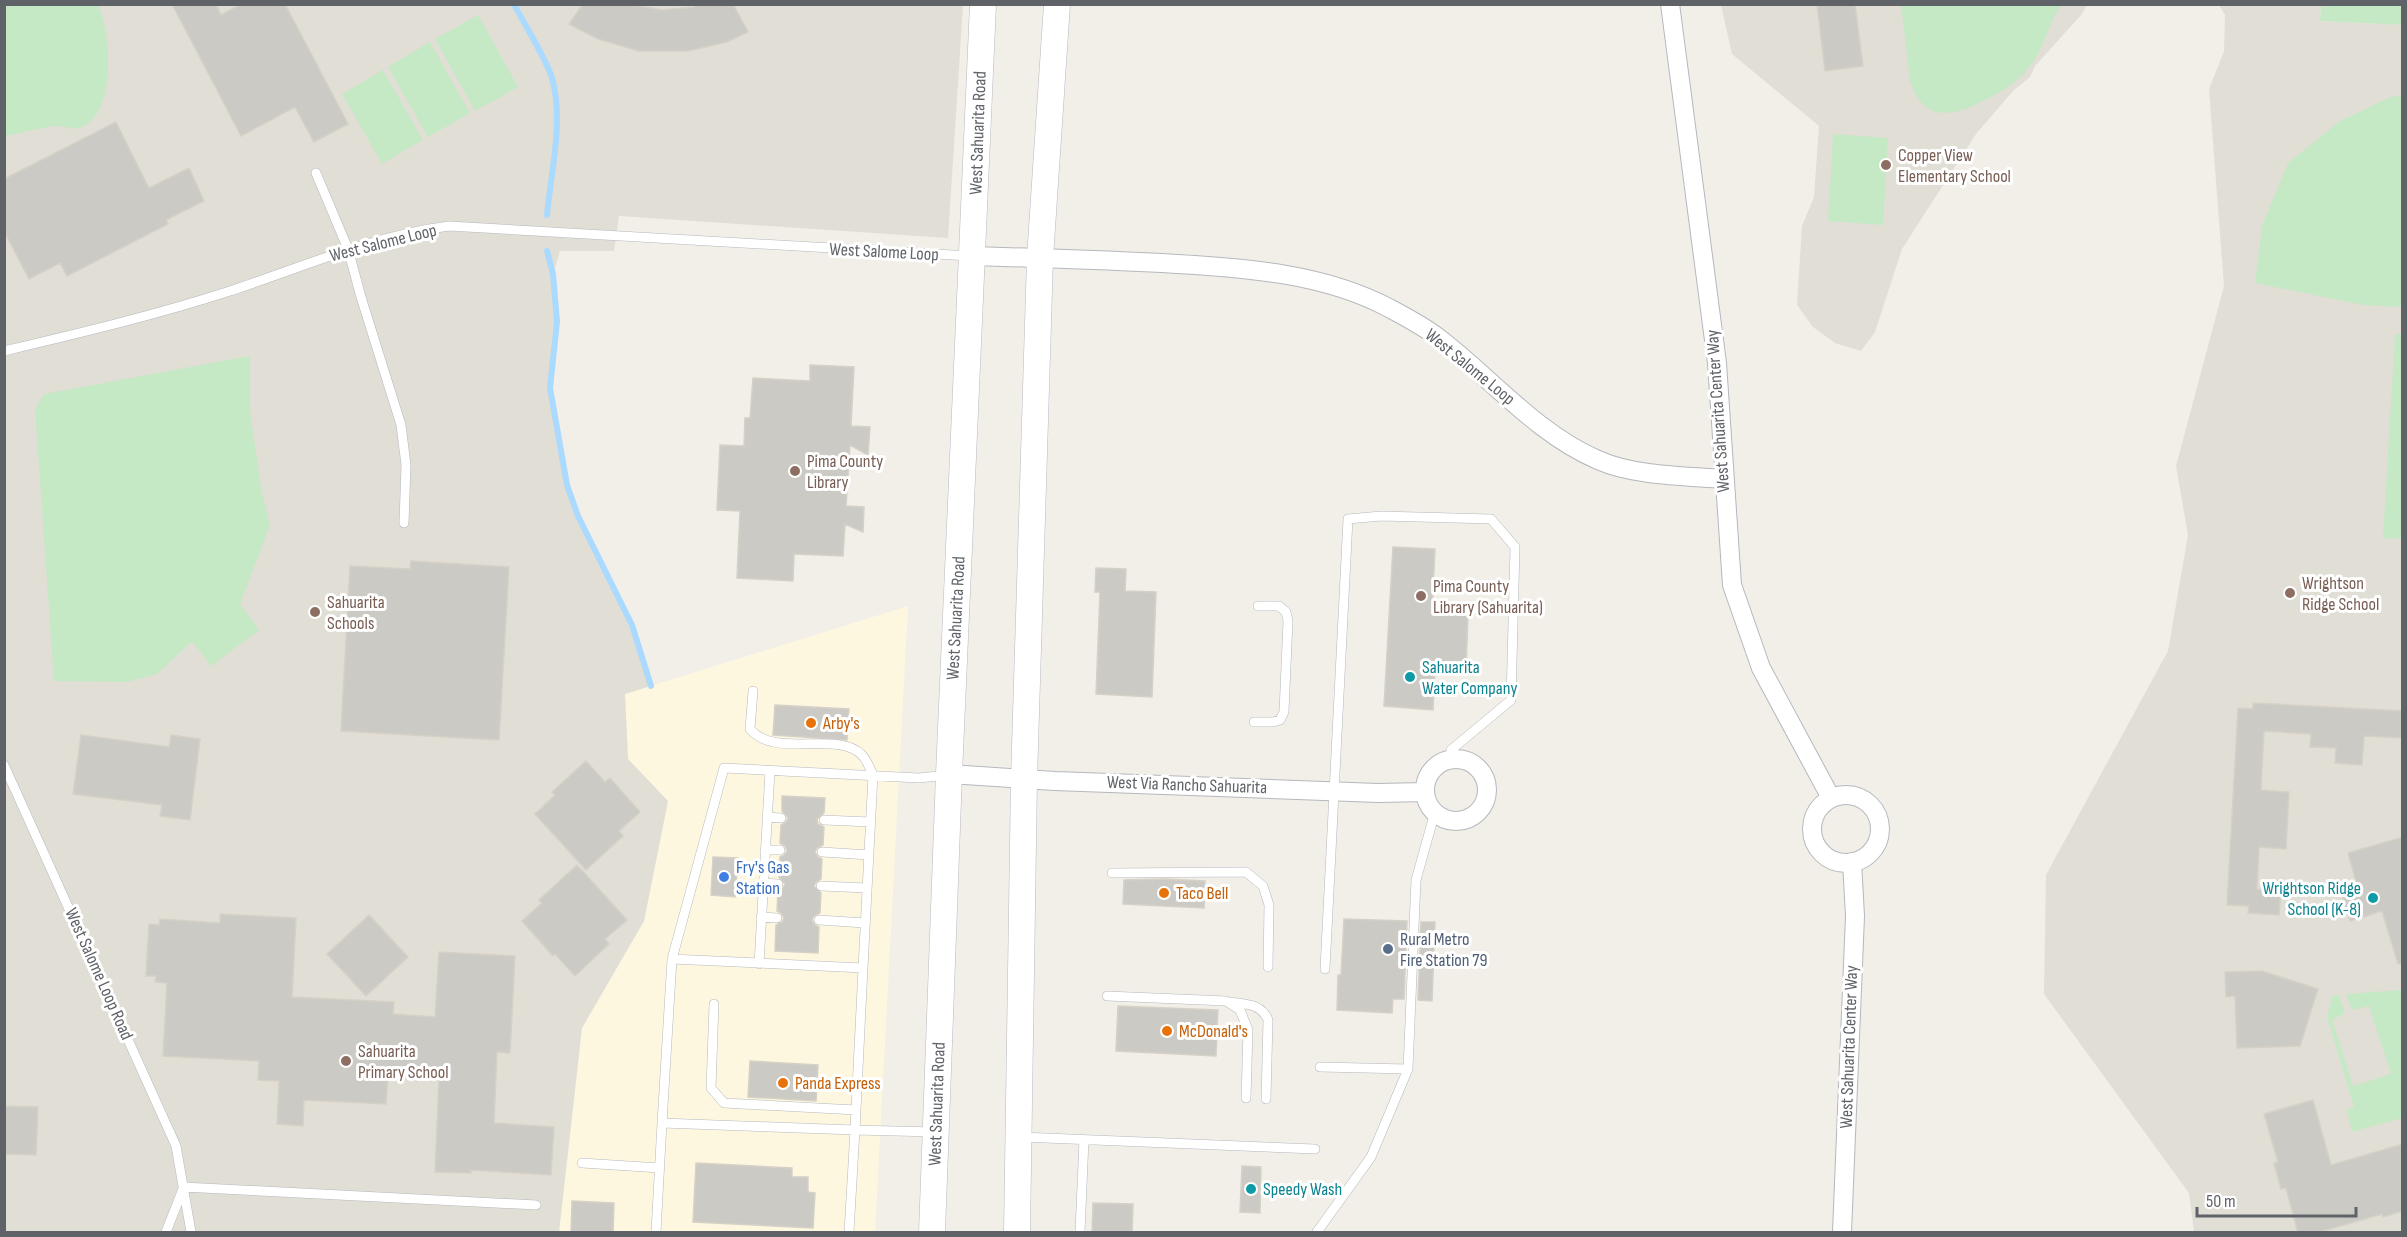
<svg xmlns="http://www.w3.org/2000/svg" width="2407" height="1237" font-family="'Sofia Sans Condensed',sans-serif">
	<rect width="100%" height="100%" fill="#f1efe8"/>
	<!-- commercial -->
	<path fill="#fef7e0" d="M908,606L875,1232H559L582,1028L644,921L668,801L628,759L625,694Z"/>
	<!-- education -->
	<path fill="#e1ded6" d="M5,5H963L948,238L619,216L614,251H560L553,274L557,322L550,388L558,442L567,485L578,516L632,625L651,686L625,694L628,759L668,801L644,921L582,1028L559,1232H5Z
		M1721,5H2087L2082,14L2035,66L2030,77L2013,91L1976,134L1902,249L1875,332L1861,351L1835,343L1813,327L1797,305L1802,226L1814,197L1819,126L1732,54Z
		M2219,5H2321L2320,21L2402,25V1232H2194L2189,1193L2044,994L2046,875L2168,651L2188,535L2176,466L2224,286L2209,89L2224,51L2225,15Z"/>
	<!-- green -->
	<path fill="#c5e8c5" d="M5,4L98,5C111,32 117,114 81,127C73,131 67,126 59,126C41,127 22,133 5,136Z
		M1901,5V4L2061,5C2049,23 2045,44 2033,62C2020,81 2003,91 1983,101C1950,118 1923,121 1910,81Z
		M2321,5H2402V25L2320,21Z
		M478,15L518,87L475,111L435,39Z
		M430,42L470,113L428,137L388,67Z
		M383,70L423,140L382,164L342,94Z
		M2391,97L2402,96V307L2363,305L2255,283L2262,226L2288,163L2340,121Z
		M1833,134L1888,138L1883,225L1828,221Z
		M2395,334H2402V539L2383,538Z
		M250,356V411L261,488L270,525L240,604L259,630L211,666L192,641L157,674L127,682L54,681L35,409L44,394Z
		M2402,990V1118L2352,1132L2347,1110L2354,1107L2327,1017L2333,995H2339L2345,1013L2332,1020L2353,1086L2391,1074L2369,1006L2352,1010L2346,994Z"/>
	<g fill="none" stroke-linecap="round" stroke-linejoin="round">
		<!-- stream -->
		<path stroke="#aadaff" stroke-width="6" d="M514,4C525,26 545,56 552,78C564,121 551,171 547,215
			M547,251L553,274L557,322L550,388L567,485L578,516L632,625L651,686"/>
	</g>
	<!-- building -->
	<path fill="#cccac5" stroke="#d6d1c6" stroke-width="1.5" d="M172,4H216L221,15L241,4H285L348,124L314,142L295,107L241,136Z
		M583,4H629L662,10L694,7L693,4H733L748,32L727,42L688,51H639L598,39L569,24Z
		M1817,4H1855L1863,66L1825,71Z
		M116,122L149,188L189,168L204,201L166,220L168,224L67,276L60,263L29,279L4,231V179Z
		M810,365L854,367L851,426L870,427L868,455L850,445L846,506L864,507L863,532L845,524L843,556L794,554L793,581L737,578L740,511L717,510L720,445L744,446L745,418H750L753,378L810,381Z
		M1393,547L1435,549L1432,613L1468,614L1466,670L1435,669L1433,710L1384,706Z
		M411,561L509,567L499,740L341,731L350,566L410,569Z
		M1096,568L1126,569L1125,591L1156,592L1152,697L1096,694L1100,592H1095Z
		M2253,703L2403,711V738L2364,736L2362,765L2335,763L2336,748L2310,747L2311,734L2264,731L2261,790L2289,792L2286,849L2259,847L2257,889L2281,890L2279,915L2248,913L2249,906L2227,905L2238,708L2253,709Z
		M775,705L849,709L847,740L773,735Z
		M81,735L169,747L171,735L200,739L190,820L160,816L162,805L73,794Z
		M586,761L605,782L610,778L640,812L619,831L623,836L586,870L535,814L555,795L552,792Z
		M782,796L825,798L824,813L817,819L818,824L824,827L823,845L817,848L815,852L818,857L822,859L821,879L816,882L814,886L821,893L820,913L814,916L812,920L815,925L819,927L818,953L775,951L776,925L782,922L784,918L781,913L777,911L778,891L783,888L785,884L779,877L780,857L784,855L787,851L785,846L780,843L781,825L786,822L788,818L782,811Z
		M2403,837V963L2398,964L2382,911L2350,921L2339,886L2356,881L2348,853Z
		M713,857L738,858L735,897L711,895Z
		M577,865L627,920L605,939L609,944L575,976L555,954L553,956L522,921L542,903L539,900Z
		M1163,879L1205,881L1204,908L1123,904L1124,880Z
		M220,914L296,918L292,997L394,1002L393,1014L435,1017L439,952L515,956L510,1053L497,1052L494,1123L554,1127L551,1175L471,1170V1173L435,1172L439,1078L388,1075L386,1104L304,1100L303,1126L277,1124L279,1081L258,1080L259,1061L163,1056L167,983L155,982L156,976H146L149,924L159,925L160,919L220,923Z
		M369,915L408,957L366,996L327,954Z
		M1344,919L1407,921L1404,999H1393L1392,1013L1337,1010L1338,975H1341Z
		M1421,922H1435L1432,1001L1418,1000Z
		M2262,971L2318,989L2300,1046L2237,1048L2235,996L2226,997L2225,972Z
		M1118,1006L1218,1010L1216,1056L1116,1051Z
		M750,1061L818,1065L816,1101L748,1097Z
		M2313,1100L2331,1165L2403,1144V1211L2383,1217L2382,1214L2316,1233H2298L2286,1188L2281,1189L2274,1163L2278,1162L2264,1114Z
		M4,1106L38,1107L36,1155L4,1154Z
		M696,1163L792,1168V1177H808V1192L815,1193L813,1228L693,1222Z
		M1242,1166L1261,1167L1260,1213L1240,1212Z
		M572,1201L614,1203L613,1233H571Z
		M1093,1203L1133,1204L1132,1233H1092Z"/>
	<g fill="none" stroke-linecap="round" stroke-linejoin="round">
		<defs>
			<path id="lane" d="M316,173L348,249L361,297L401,425L406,465L404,523
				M4,351C80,333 156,315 230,291C303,267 372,236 449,226L970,256
				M753,691L750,729C774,759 838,730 862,755C867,760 870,769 873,775L863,968
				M1254,722H1273L1280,720L1284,712L1288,621L1286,612L1279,606H1258
				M4,765L176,1146L191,1232
				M767,817L781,818
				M824,820L871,822
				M765,850H780
				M822,852L869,855
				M1112,873L1246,872L1263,886L1269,905L1268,967
				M763,883L778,884
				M821,886L867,888
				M761,917L777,918
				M819,920L865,923
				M672,959L662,1123L855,1130L849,1232
				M759,964L770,771
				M1325,969L1348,519L1381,516L1491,519L1515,547L1511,700L1451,750L1455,759
				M1107,996L1226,1001L1240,1010L1248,1030L1246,1098
				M1231,1002C1246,1004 1262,1004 1268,1020L1266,1099
				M714,1004L711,1088L724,1103L856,1110
				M1320,1067L1408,1069
				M935,1132L855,1130L863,968L672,959L724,768L919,778L947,775
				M1021,1137L1315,1149
				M582,1163L660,1168
				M183,1187L536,1205
				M166,1232L183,1189
				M656,1232L662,1123
				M1080,1232L1084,1140
				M1317,1232L1371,1157L1408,1069L1416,880L1435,812"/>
			<path id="street" d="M1670,4L1717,363L1732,585L1761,668L1831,798
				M972,256C1041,258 1109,260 1177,264C1248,268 1325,274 1389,308C1406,317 1425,327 1440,339C1492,379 1537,434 1598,460C1634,476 1684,476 1723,479
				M1425 790a31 31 0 1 1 62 0a31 31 0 1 1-62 0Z
				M949,774L1055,781L1378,793L1425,792
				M1812 829a34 34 0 1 1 68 0a34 34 0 1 1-68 0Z
				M1842,1232L1855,916L1852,862"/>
			<path id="secondary" d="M932,1232L949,774L983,4
				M1017,1232L1024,779L1040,258L1057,4"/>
		</defs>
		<!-- lane casing -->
		<use href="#lane" stroke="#b5b8bc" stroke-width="10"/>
		<!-- street casing -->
		<use href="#street" stroke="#b5b8bc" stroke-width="20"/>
		<!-- secondary casing -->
		<use href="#secondary" stroke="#b6babf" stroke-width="27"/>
		<!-- lane -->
		<use href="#lane" stroke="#fff" stroke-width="9"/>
		<!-- street -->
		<use href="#street" stroke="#fff" stroke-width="18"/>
		<!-- secondary -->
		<use href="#secondary" stroke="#fff" stroke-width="26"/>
	</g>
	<!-- markers -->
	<g fill="#8d6e63" stroke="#fff" stroke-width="2">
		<circle cx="1886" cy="165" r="6"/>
		<circle cx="795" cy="471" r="6"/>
		<circle cx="2290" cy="593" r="6"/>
		<circle cx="1421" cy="596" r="6"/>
		<circle cx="315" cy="612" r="6"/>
		<circle cx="346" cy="1061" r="6"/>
	</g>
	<g fill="#0f9aa8" stroke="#fff" stroke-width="2">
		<circle cx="1410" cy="677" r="6"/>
		<circle cx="2373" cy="898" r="6"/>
		<circle cx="1251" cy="1189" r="6"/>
	</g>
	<g fill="#e8710a" stroke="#fff" stroke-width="2">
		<circle cx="811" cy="723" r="6"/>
		<circle cx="1164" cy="893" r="6"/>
		<circle cx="1167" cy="1031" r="6"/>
		<circle cx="783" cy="1083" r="6"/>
	</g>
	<circle fill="#3f7fe0" stroke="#fff" stroke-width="2" cx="724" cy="877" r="6"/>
	<circle fill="#5c6f8a" stroke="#fff" stroke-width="2" cx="1388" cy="949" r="6"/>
	<g text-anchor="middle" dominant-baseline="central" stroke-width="6" stroke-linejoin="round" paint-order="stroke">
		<!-- street labels -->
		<g font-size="18" fill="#5f6368" stroke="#fff">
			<text transform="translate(978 133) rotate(-88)">West Sahuarita Road</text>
			<text transform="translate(383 243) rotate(-14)">West Salome Loop</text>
			<text transform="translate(884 252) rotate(3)">West Salome Loop</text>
			<text transform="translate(1470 367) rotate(39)">West Salome Loop</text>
			<text transform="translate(1718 411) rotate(-94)">West Sahuarita Center Way</text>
			<text transform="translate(956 618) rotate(-87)">West Sahuarita Road</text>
			<text transform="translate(1187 785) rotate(2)">West Via Rancho Sahuarita</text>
			<text transform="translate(99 974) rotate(66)">West Salome Loop Road</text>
			<text transform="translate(1849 1047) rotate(-88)">West Sahuarita Center Way</text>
			<text transform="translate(937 1104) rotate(-88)">West Sahuarita Road</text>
		</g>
		<!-- education labels -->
		<g font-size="18" fill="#785e54" stroke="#fff" text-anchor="start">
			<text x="1898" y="155">Copper View<tspan x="1898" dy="21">Elementary School</tspan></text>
			<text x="807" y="461">Pima County<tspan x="807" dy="21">Library</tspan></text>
			<text x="2302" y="583">Wrightson<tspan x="2302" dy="21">Ridge School</tspan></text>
			<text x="1433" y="586">Pima County<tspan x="1433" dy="21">Library (Sahuarita)</tspan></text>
			<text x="327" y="602">Sahuarita<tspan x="327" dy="21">Schools</tspan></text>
			<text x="358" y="1051">Sahuarita<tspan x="358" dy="21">Primary School</tspan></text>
		</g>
		<!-- culture labels -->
		<g font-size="18" fill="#0d838f" stroke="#fff" text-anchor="start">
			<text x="1422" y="667">Sahuarita<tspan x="1422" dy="21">Water Company</tspan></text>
			<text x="2361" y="888" text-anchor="end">Wrightson Ridge<tspan x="2361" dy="21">School (K-8)</tspan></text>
			<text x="1263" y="1189">Speedy Wash</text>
		</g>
		<!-- food labels -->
		<g font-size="18" fill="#c56008" stroke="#fff" text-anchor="start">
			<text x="823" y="723">Arby's</text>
			<text x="1176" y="893">Taco Bell</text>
			<text x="1179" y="1031">McDonald's</text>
			<text x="795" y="1083">Panda Express</text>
		</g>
		<!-- shop labels -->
		<g font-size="18" fill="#366cbe" stroke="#fff" text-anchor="start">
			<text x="736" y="867">Fry's Gas<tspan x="736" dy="21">Station</tspan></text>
		</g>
		<!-- service labels -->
		<g font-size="18" fill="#4e5e75" stroke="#fff" text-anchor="start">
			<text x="1400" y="939">Rural Metro<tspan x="1400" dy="21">Fire Station 79</tspan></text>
		</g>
	</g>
	<!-- border -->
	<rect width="2407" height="1237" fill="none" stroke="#5f6368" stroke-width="12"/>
	<!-- scale -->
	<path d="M2197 1207v9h159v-9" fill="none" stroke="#5f6368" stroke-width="3"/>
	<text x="2206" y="1207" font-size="18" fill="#5f6368" stroke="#ffffff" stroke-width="4.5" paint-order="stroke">50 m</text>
</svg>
